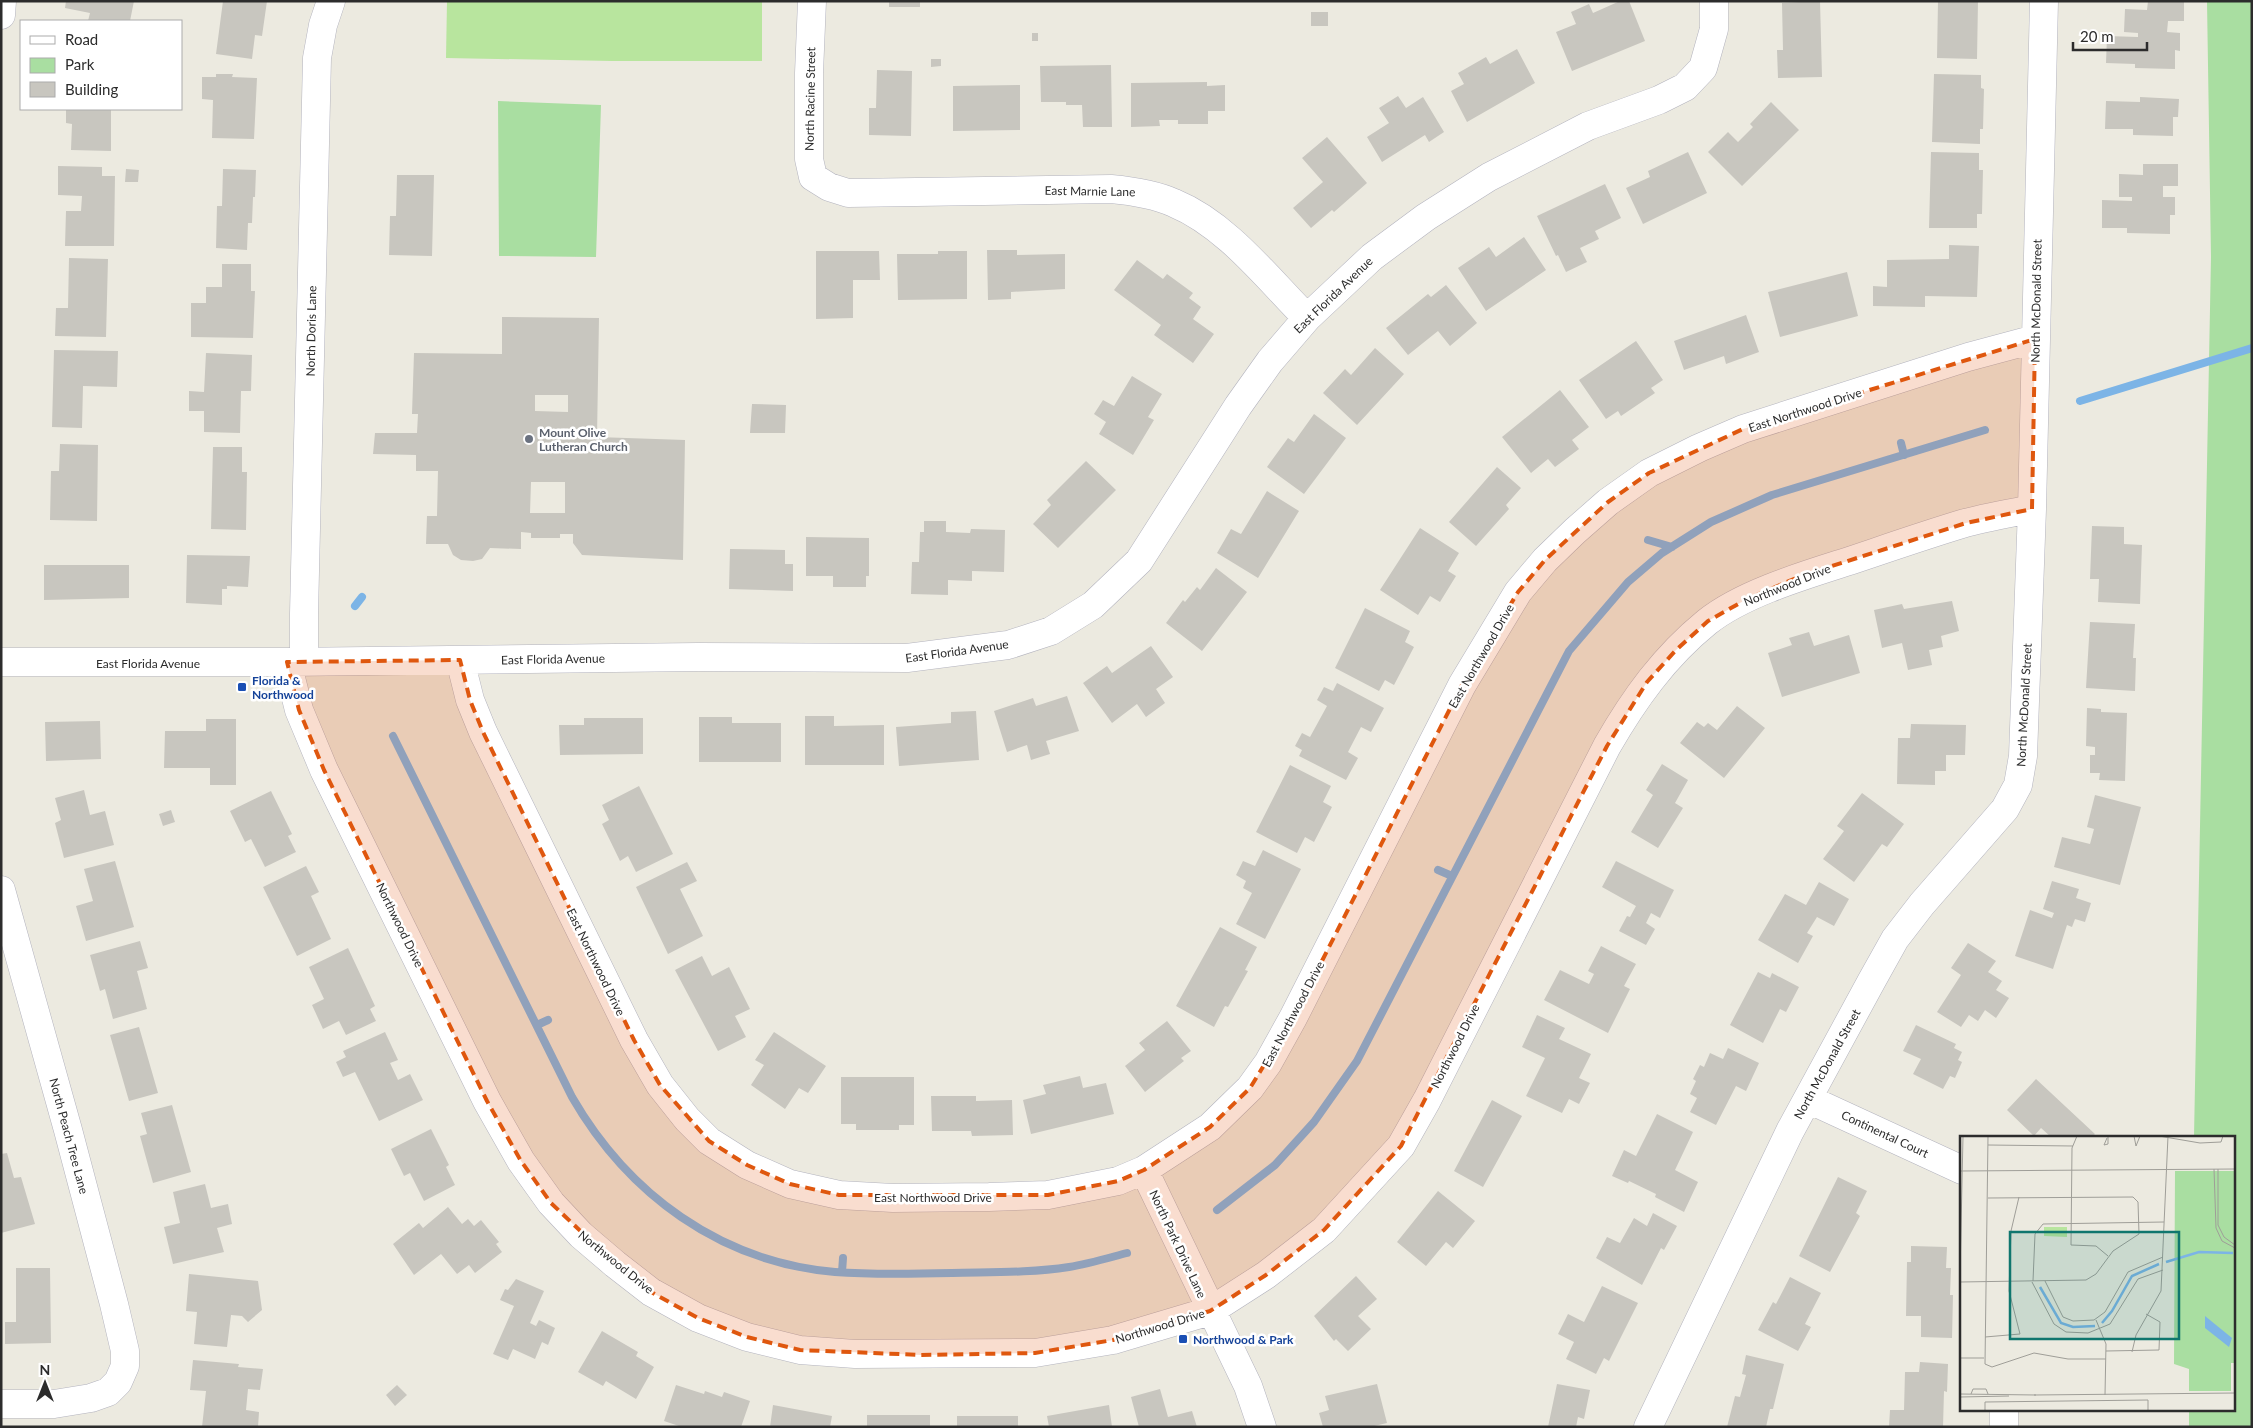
<svg xmlns="http://www.w3.org/2000/svg" width="2253" height="1428" font-family="Lato,sans-serif">
	<rect width="100%" height="100%" fill="#eceae0"/>
	<!-- green -->
	<path fill="#a9dea1" d="M2207,1H2252V1427H2189V1409H2234V1137H2194L2211,257Z
		M498,101L601,105L596,257L499,256Z"/>
	<!-- pitch -->
	<path fill="#b8e59e" d="M447,1H762V61H612L446,58Z"/>
	<g fill="none" stroke-linecap="round" stroke-linejoin="round">
		<!-- stream -->
		<path stroke="#7cb4e6" stroke-width="8" d="M2080,401L2252,348
			M1901,443L1904,455
			M1648,540L1672,547
			M355,606L362,597
			M393,736L572,1097C628,1194 720,1262 835,1272C873,1275 913,1274 952,1273C991,1272 1030,1273 1069,1267C1088,1264 1108,1258 1127,1253
			M1438,870L1452,876
			M537,1025L548,1020
			M1217,1210L1275,1165L1314,1122L1357,1061L1569,651L1628,582L1662,553L1711,522L1772,495L1985,430
			M842,1272L843,1258"/>
	</g>
	<!-- building -->
	<path fill="#c8c6bf" fill-rule="evenodd" d="M66,1H134L130,21H88L90,13L65,8Z
		M223,1H267L262,36L255,35L252,59L216,54Z
		M889,1H920V7H889Z
		M1620,1H1629L1645,41L1572,71L1556,32L1576,24L1571,12L1589,4L1593,13Z
		M1820,1L1822,77L1778,78L1777,50H1783L1782,3Z
		M1938,1H1978L1977,59L1937,58Z
		M2148,1H2184V21H2168L2167,32L2180,33V51L2175,50V69L2135,68V64L2106,63L2107,36L2138,37V33L2124,32L2125,9L2147,10Z
		M1311,12H1328V26H1311Z
		M1032,33H1038V41H1032Z
		M1517,49L1535,83L1467,122L1451,91L1464,84L1458,73L1486,57L1490,64Z
		M931,59H941V66L931,67Z
		M1111,65L1112,127H1083L1082,105H1066V102H1041L1040,66Z
		M877,70L912,71L911,136L869,135V108H876Z
		M216,74H233L232,77L257,78L254,139L212,138L213,100L202,99V77H216Z
		M1934,74L1981,75V88L1984,89L1983,129H1980V144L1932,142Z
		M1207,82V86L1225,85V111H1208V124H1178V120H1159L1160,126L1131,127V83Z
		M1020,85V130L953,131V86Z
		M1398,96L1406,108L1423,97L1444,132L1429,142L1425,135L1382,162L1367,137L1389,123L1379,108Z
		M2140,97L2179,99L2178,117H2173V136L2133,135V129H2105L2106,101L2140,102Z
		M1771,102L1799,130L1742,186L1708,152L1728,132L1738,142L1753,127L1750,124Z
		M66,109H111V151L71,150L72,124L66,123Z
		M1327,137L1367,183L1334,212L1332,210L1311,228L1293,208L1323,182L1302,158Z
		M1688,152L1707,193L1643,224L1626,188L1650,177L1648,171Z
		M1931,152L1979,153V170H1983L1982,214H1977V228H1929Z
		M2143,164H2178V186H2163V197H2175V215H2170V234L2127,233V228H2102V200L2132,201V197H2119V174L2143,175Z
		M58,166L102,167V176H115L114,246H65L66,211H81L82,196L58,195Z
		M126,169L139,170L138,182H125Z
		M223,169L256,170L255,197H253L252,223H248L247,250L216,248L217,206H222Z
		M397,175H434L432,256L389,255L390,216H396Z
		M1605,184L1621,218L1595,231L1599,239L1580,248L1587,262L1566,272L1558,255L1556,256L1537,216Z
		M1524,237L1546,270L1486,311L1458,268L1489,247L1496,257Z
		M1949,245L1979,246L1977,297L1925,296V307L1873,306V286L1887,287V260L1949,259Z
		M987,250H1017V255L1065,254V289L1011,292V299L988,300Z
		M816,251H879L880,280H853V318L816,319Z
		M938,251H967V299L898,300L897,254H938Z
		M69,258L108,259L106,337L55,336L56,308H68Z
		M1137,260L1163,279L1167,274L1193,293L1189,298L1201,307L1193,319L1214,334L1193,363L1154,335L1161,325L1114,290Z
		M222,264H251V291H255L253,338L191,337V303H206V287H222Z
		M1847,272L1858,316L1780,337L1768,292Z
		M1446,285L1477,323L1450,346L1438,331L1408,355L1386,328L1428,294L1431,297Z
		M1746,315L1759,352L1726,364L1724,356L1684,370L1674,341Z
		M502,317L599,318L597,437L685,440L683,560L582,555L573,543V534H560V538H531V533L521,532V549L490,548L482,559L473,561L461,560L453,555L448,544H426L427,516H437L438,471H416V455L373,454L375,433H417L418,414H412L414,353L502,354ZM535,395H568V412L535,411ZM531,482H565V513H530Z
		M1636,341L1663,380L1651,388L1655,393L1621,416L1618,411L1606,419L1579,380Z
		M1375,348L1404,374L1357,425L1323,393L1345,369L1351,375Z
		M54,350L118,351L117,387L83,386L82,428L52,427Z
		M206,353L252,355L251,391H241L240,433L204,432V411H189V391L204,392Z
		M1132,376L1162,394L1148,417L1154,420L1133,455L1099,434L1106,422L1094,414L1103,400L1114,406Z
		M1560,390L1589,427L1572,440L1579,449L1555,467L1548,459L1531,473L1502,437Z
		M752,404L786,405L785,433H750Z
		M1314,414L1346,438L1304,494L1267,467L1288,438L1294,442Z
		M60,444L98,445L97,521L50,520L51,471H59Z
		M213,447H242V472H247L246,530L211,529Z
		M1086,461L1116,490L1058,548L1033,524L1051,505L1047,500Z
		M1497,467L1521,488L1506,505L1509,509L1476,546L1449,522Z
		M1267,491L1299,511L1258,578L1217,553L1231,529L1241,534Z
		M924,521H946V532L970,533L971,529L1005,530L1004,572L972,571V581L948,580V595L911,594L912,562H919L920,532H924Z
		M2092,526L2124,527V544L2142,545L2140,604L2098,602L2099,579H2090Z
		M1420,528L1459,553L1448,571L1456,576L1440,602L1430,596L1418,615L1380,590Z
		M806,537L869,538V576H866V587H833V576H806Z
		M730,549L785,550V564H793V591L729,589Z
		M187,555L250,556L248,587L227,586V589H222V605L186,603Z
		M44,565H129V598L44,600Z
		M1216,568L1247,592L1202,651L1166,623L1183,600L1185,602L1197,587L1200,590Z
		M1952,601L1959,631L1941,636L1943,647L1929,650L1932,665L1908,670L1902,643L1882,648L1874,610L1902,604L1904,609Z
		M1365,608L1410,631L1405,642L1414,647L1394,685L1385,680L1379,691L1335,668Z
		M2090,622L2135,624L2133,658H2136L2135,691L2086,688Z
		M1809,632L1814,646L1849,635L1860,673L1782,697L1768,653L1792,645L1789,638Z
		M1151,646L1173,677L1156,689L1165,703L1146,717L1137,704L1112,723L1083,683L1107,666L1112,673Z
		M1337,683L1384,708L1371,732L1361,727L1348,752L1358,758L1346,780L1299,756L1302,750L1295,746L1302,733L1310,737L1327,706L1317,700L1324,687L1333,691Z
		M1067,696L1079,731L1046,741L1050,754L1031,760L1027,745L1007,752L994,711L1033,698L1036,706Z
		M1737,706L1765,728L1724,778L1680,743L1697,722L1704,727L1708,723L1717,730Z
		M2087,708L2101,709V712L2127,713L2125,781L2099,780L2100,773H2090V755H2095V747L2086,746Z
		M976,711L979,760L899,766L896,727L951,723V712Z
		M805,716H834V726L884,725V765H805Z
		M699,717H732V723H781V762H699Z
		M584,718H643V754L560,755L559,725H584Z
		M206,719H236V785H210V768H164L165,731H206Z
		M100,721L101,759L46,761L45,722Z
		M1911,724L1966,725L1965,755H1946V771H1935V785L1897,784L1898,738H1910Z
		M1662,764L1688,780L1675,803L1683,808L1658,848L1631,832L1653,795L1646,790Z
		M1290,765L1331,786L1323,802L1332,807L1314,842L1305,837L1297,853L1256,832Z
		M639,786L673,854L636,872L628,856L620,861L602,824L609,820L602,805Z
		M84,790L90,815L105,811L114,845L64,858L55,823L61,820L55,798Z
		M271,791L292,834L288,836L296,852L265,867L251,839L245,842L230,811Z
		M1862,793L1904,824L1887,847L1882,844L1854,882L1823,859L1844,831L1837,826Z
		M2095,795L2141,807L2120,885L2054,867L2062,837L2090,844L2094,829L2087,827Z
		M171,810L175,822L163,826L159,814Z
		M1263,850L1301,869L1265,939L1236,924L1252,893L1243,888L1246,881L1236,875L1243,861L1255,866Z
		M115,861L134,927L86,941L76,906L93,901L84,869Z
		M1616,861L1674,890L1660,918L1651,913L1646,923L1655,929L1646,945L1619,931L1627,916L1630,917L1636,906L1602,887Z
		M687,862L697,881L680,889L703,936L668,954L636,887Z
		M306,866L319,892L311,896L331,939L297,956L263,887Z
		M2052,881L2079,889L2076,898L2091,903L2085,922L2075,919L2072,927L2067,925L2053,969L2015,956L2030,910L2052,918L2054,913L2043,909Z
		M1819,882L1849,899L1834,926L1817,917L1807,933L1813,936L1798,963L1758,940L1785,894L1806,905Z
		M1220,927L1257,947L1245,970L1248,971L1228,1007L1225,1006L1214,1027L1176,1006Z
		M140,941L148,968L137,971L147,1009L113,1019L105,989L100,991L90,955Z
		M1968,943L1996,961L1988,972L2002,981L1996,990L2009,998L1996,1018L1985,1010L1978,1021L1969,1015L1961,1027L1937,1012L1961,975L1951,968Z
		M1601,946L1636,964L1624,986L1630,989L1608,1033L1544,1000L1560,970L1589,984L1594,974L1588,971Z
		M348,948L375,1006L370,1009L376,1021L346,1035L339,1021L323,1029L312,1005L324,999L309,967Z
		M702,956L712,976L729,967L750,1009L735,1016L746,1037L718,1051L675,970Z
		M1758,972L1770,978L1772,973L1799,987L1786,1012L1780,1009L1763,1043L1730,1025Z
		M1537,1015L1565,1028L1559,1039L1591,1054L1579,1078L1590,1083L1579,1104L1569,1099L1562,1113L1526,1096L1545,1058L1522,1047Z
		M1167,1021L1191,1051L1181,1058L1184,1061L1145,1092L1125,1066L1145,1050L1139,1043Z
		M1916,1025L1956,1044L1954,1048L1962,1052L1958,1060L1962,1062L1955,1078L1950,1076L1943,1089L1913,1074L1921,1059L1903,1051Z
		M139,1027L158,1093L129,1101L110,1035Z
		M385,1032L398,1060L390,1063L398,1080L410,1074L423,1100L379,1121L355,1072L343,1077L336,1062L346,1057L343,1051Z
		M774,1032L826,1066L808,1093L799,1088L785,1109L751,1085L764,1065L755,1060Z
		M1728,1048L1759,1063L1746,1091L1736,1086L1716,1125L1690,1112L1697,1098L1690,1094L1696,1081L1693,1079L1700,1065L1704,1067L1710,1053L1723,1059Z
		M1080,1076L1083,1088L1106,1083L1114,1114L1031,1134L1023,1100L1046,1094L1043,1085Z
		M841,1077H914V1125H899V1130H856V1124H841Z
		M2036,1079L2095,1134L2092,1137H2051L2041,1128L2034,1136L2007,1110Z
		M931,1096H976V1101L1012,1100L1013,1135L972,1136L971,1131H932Z
		M1492,1100L1522,1116L1483,1187L1454,1171Z
		M172,1105L191,1172L153,1183L140,1136L147,1134L141,1113Z
		M1657,1114L1693,1132L1675,1170L1698,1182L1684,1212L1655,1197L1656,1194L1629,1181L1628,1183L1612,1176L1624,1150L1636,1156Z
		M431,1129L449,1165L446,1167L455,1185L424,1201L410,1173L404,1176L391,1149Z
		M7,1153L14,1178L21,1177L35,1224L1,1233V1154Z
		M1838,1177L1867,1191L1856,1213L1860,1216L1830,1272L1799,1256Z
		M205,1184L211,1208L228,1204L232,1224L217,1228L224,1252L173,1264L164,1227L180,1223L173,1192Z
		M1438,1191L1475,1221L1453,1248L1446,1242L1426,1266L1397,1242Z
		M448,1207L462,1224L468,1219L474,1226L481,1220L499,1242L496,1244L502,1252L475,1273L469,1265L457,1274L441,1254L414,1275L393,1244L419,1223L423,1228Z
		M1653,1213L1677,1226L1664,1250L1661,1248L1642,1285L1596,1258L1607,1237L1620,1243L1634,1218L1647,1226Z
		M1911,1246L1947,1247L1946,1268H1951L1950,1295H1953L1952,1338L1921,1337V1316H1906L1907,1262H1911Z
		M16,1268H50L51,1343L5,1344V1322H16Z
		M189,1274L258,1281L262,1310L248,1322L242,1316L231,1315L227,1347L194,1344L197,1312L186,1311Z
		M1356,1276L1377,1299L1358,1316L1371,1329L1348,1351L1336,1339L1334,1341L1314,1316Z
		M1790,1277L1821,1293L1805,1324L1811,1327L1798,1351L1758,1330L1773,1302L1776,1304Z
		M516,1279L544,1291L530,1323L536,1326L539,1320L555,1328L548,1345L542,1342L535,1359L513,1349L508,1360L493,1354L514,1306L500,1300L505,1289L508,1290Z
		M1602,1286L1638,1303L1609,1361L1604,1358L1596,1374L1566,1359L1574,1342L1558,1334L1568,1314L1584,1322Z
		M602,1331L638,1352L636,1356L654,1367L636,1399L606,1381L603,1386L578,1372Z
		M1746,1355L1784,1364L1773,1409H1770L1766,1427H1727L1735,1396L1740,1397L1746,1375L1742,1374Z
		M193,1360L239,1364L238,1367L263,1369L260,1390L248,1389L246,1410L259,1412L258,1427H202L206,1391L190,1390Z
		M1920,1362L1948,1364L1947,1392L1944,1391L1943,1427H1889L1890,1410H1904L1905,1372H1919Z
		M1377,1384L1387,1423L1370,1427H1323L1319,1413L1329,1410L1325,1396Z
		M1557,1384L1590,1390L1584,1419L1578,1417L1576,1427H1548Z
		M397,1385L407,1395L395,1406L386,1395Z
		M676,1385L704,1394L705,1391L722,1397L724,1392L750,1401L741,1427H682L664,1421Z
		M1160,1389L1168,1417L1192,1411L1197,1427H1139L1131,1397Z
		M773,1405L832,1416L830,1427H770Z
		M1109,1405L1112,1427H1049L1047,1416Z
		M867,1415H930V1427H867Z
		M957,1416H1018V1427H957Z"/>
	<g fill="none" stroke-linecap="round" stroke-linejoin="round">
		<defs>
			<path id="minor" d="M812,1L809,73V159L813,177L829,187L848,193L1111,189C1133,191 1154,194 1174,203C1227,225 1267,278 1307,318
				M1,15L2,1
				M460,660L470,700L483,732L634,1040L660,1085L687,1119L709,1141L747,1165L790,1184L839,1195L893,1198L989,1197L1048,1195L1118,1181L1144,1170L1210,1127L1250,1088L1268,1063L1293,1018L1462,685L1518,592L1545,560L1575,531L1608,502L1649,473L1699,448L1743,429L1968,357L2035,339
				M1,662H287L698,657L907,658L1008,645L1051,631L1093,605L1139,561L1238,406L1270,361L1307,318L1372,257L1426,217L1489,177L1588,126L1659,100L1685,87L1703,68L1714,29V1
				M287,662L299,710L324,770L487,1101L521,1161L551,1203L581,1235L615,1264L651,1292L698,1318L747,1337L800,1350L855,1354L1035,1353L1113,1340L1210,1311L1266,1275L1324,1230L1401,1146L1427,1100L1607,746C1634,699 1664,657 1707,622C1742,594 1802,576 1846,562C1885,549 1925,535 1965,523C1987,517 2010,513 2032,509
				M304,662V614L317,58L323,25L331,1
				M1,890L68,1130L114,1304L125,1351V1366L118,1382L108,1392L91,1398L54,1404H1
				M1808,1099L1962,1170
				M1144,1170L1248,1386L1262,1427
				M1648,1427L1790,1131L1871,982L1895,939L1922,904L2005,809L2018,785L2023,756L2032,509L2044,1
				M2004,1427V1409"/>
		</defs>
		<!-- minor casing -->
		<use href="#minor" stroke="#b3b3be" stroke-width="29"/>
		<!-- minor -->
		<use href="#minor" stroke="#fff" stroke-width="28"/>
	</g>
	<!-- marked area -->
	<path fill="#df570e" fill-opacity="0.2" stroke="#df570e" stroke-width="4" stroke-dasharray="10 6" stroke-linejoin="round" d="M2035,339L2032,509L1966,523L1801,576L1747,599L1708,621L1676,650L1647,682L1607,746L1401,1146L1324,1230L1266,1275L1210,1311L1113,1340L1035,1353L921,1355L800,1350L747,1337L698,1318L651,1292L615,1264L551,1203L521,1161L487,1101L324,770L299,710L287,662L460,660L470,700L483,732L634,1040L660,1085L709,1141L747,1165L790,1184L839,1195H1048L1118,1181L1144,1170L1210,1127L1250,1088L1293,1018L1462,685L1518,592L1545,560L1608,502L1649,473L1743,429Z"/>
	<!-- markers -->
	<circle fill="#6b7280" stroke="#fff" stroke-width="2" cx="529" cy="439" r="5"/>
	<g fill="#1a4fb4" stroke="#fff" stroke-width="2">
		<rect x="237" y="682" width="10" height="10" rx="2.5"/>
		<rect x="1178" y="1334" width="10" height="10" rx="2.5"/>
	</g>
	<g text-anchor="middle" dominant-baseline="central" stroke-width="5" stroke-linejoin="round" paint-order="stroke">
		<!-- street labels -->
		<g font-size="12" fill="#2c2c2c" stroke="#fff">
			<text transform="translate(810 99) rotate(-89)">North Racine Street</text>
			<text transform="translate(1090 191) rotate(1)">East Marnie Lane</text>
			<text transform="translate(1333 295) rotate(-44)">East Florida Avenue</text>
			<text transform="translate(2036 301) rotate(-89)">North McDonald Street</text>
			<text transform="translate(311 331) rotate(-89)">North Doris Lane</text>
			<text transform="translate(1805 410) rotate(-18)">East Northwood Drive</text>
			<text transform="translate(1787 585) rotate(-22)">Northwood Drive</text>
			<text transform="translate(957 651) rotate(-8)">East Florida Avenue</text>
			<text transform="translate(1481 656) rotate(-60)">East Northwood Drive</text>
			<text transform="translate(553 659) rotate(-1)">East Florida Avenue</text>
			<text x="148" y="663">East Florida Avenue</text>
			<text transform="translate(2024 705) rotate(-87)">North McDonald Street</text>
			<text transform="translate(400 925) rotate(64)">Northwood Drive</text>
			<text transform="translate(596 962) rotate(64)">East Northwood Drive</text>
			<text transform="translate(1293 1014) rotate(-62)">East Northwood Drive</text>
			<text transform="translate(1455 1046) rotate(-63)">Northwood Drive</text>
			<text transform="translate(1827 1064) rotate(-61)">North McDonald Street</text>
			<text transform="translate(1885 1134) rotate(25)">Continental Court</text>
			<text transform="translate(69 1136) rotate(75)">North Peach Tree Lane</text>
			<text x="933" y="1197">East Northwood Drive</text>
			<text transform="translate(1178 1244) rotate(65)">North Park Drive Lane</text>
			<text transform="translate(616 1262) rotate(39)">Northwood Drive</text>
			<text transform="translate(1160 1326) rotate(-17)">Northwood Drive</text>
		</g>
		<!-- worship labels -->
		<g font-size="12" font-weight="bold" fill="#5b616d" stroke="#fff" text-anchor="start">
			<text x="539" y="432">Mount Olive<tspan x="539" dy="14">Lutheran Church</tspan></text>
		</g>
		<!-- transit labels -->
		<g font-size="12" font-weight="bold" fill="#164399" stroke="#fff" text-anchor="start">
			<text x="252" y="680">Florida &amp;<tspan x="252" dy="14">Northwood</tspan></text>
			<text x="1193" y="1339">Northwood &amp; Park</text>
		</g>
	</g>
	<!-- overview -->
	<g transform="translate(1960 1136)">
		<rect width="275" height="275" fill="#eceae0"/>
		<path d="M215,35H275V227H271V255H229V233L214,228Z" fill="#a9dea1"/>
		<path d="M84,91H107V101L84,100Z" fill="#b8e59e"/>
		<path d="M245,180L272,202L269,211L245,192Z" fill="#7cb4e6"/>
		<path fill="none" stroke="#7cb4e6" stroke-width="2.5" d="M206,126L239,116L273,117M80,151L101,187L113,191L135,190M142,187L152,175L172,140L199,128"/>
		<path fill="none" stroke="#9f9e98" stroke-width="1" d="M28,0L25,228L32,231L74,217L108,223H146M117,0L112,12L111,109L136,110L148,120M174,0L176,10L180,0M199,0L240,7L261,6L263,0M147,2L144,9L148,8V0M28,9L113,10M254,33L256,92L262,105L275,112M258,33V89L264,101L275,109M0,35L275,33M0,139L3,0M73,145L75,98L83,88L204,86M85,145L103,181L113,185L134,184L145,176L168,136L203,121M0,146L126,144L136,138L153,115L179,98L178,66L173,61L28,62M72,146L94,188L106,196L128,197L150,188L178,143L203,134M136,184L146,208L145,259M25,201L60,198L49,155L51,95L59,61M146,215L199,214L200,186L186,178M172,216L176,199L201,155L208,0M0,222H24M0,258L76,259M11,258L13,253H26L28,258M74,259L275,257M0,261L49,260M25,275V266L188,264V275"/>
		<path fill="#0f766e" fill-opacity="0.15" stroke="#0f766e" stroke-width="2.5" d="M50,96H219V203H50Z"/>
		<rect width="275" height="275" fill="none" stroke="#2c2c2c" stroke-width="2.5"/>
	</g>
	<!-- border -->
	<rect width="2253" height="1428" fill="none" stroke="#2c2c2c" stroke-width="5"/>
	<!-- legend -->
	<rect x="20" y="20" width="162" height="90" fill="#ffffff" stroke="#ababab"/>
	<rect x="30" y="36" width="25" height="8" fill="#ffffff" stroke="#ababab"/>
	<text x="65" y="45" font-size="15" fill="#2c2c2c">Road</text>
	<rect x="30" y="58" width="25" height="15" fill="#a9dea1" stroke="#ababab"/>
	<text x="65" y="70" font-size="15" fill="#2c2c2c">Park</text>
	<rect x="30" y="82" width="25" height="15" fill="#c8c6bf" stroke="#ababab"/>
	<text x="65" y="95" font-size="15" fill="#2c2c2c">Building</text>
	<!-- north arrow -->
	<g transform="translate(45 1383)" stroke="#ffffff" stroke-width="4" paint-order="stroke">
	<path d="M0-4L9 19L0 12L-9 19Z" fill="#2c2c2c"/>
	<text y="-8" font-size="14" font-weight="bold" text-anchor="middle" fill="#2c2c2c">N</text>
	</g>
	<!-- scale -->
	<path d="M2073 42v8h74v-8" fill="none" stroke="#2c2c2c" stroke-width="2.5"/>
	<text x="2080" y="42" font-size="15" fill="#2c2c2c" stroke="#ffffff" stroke-width="4" paint-order="stroke">20 m</text>
</svg>
